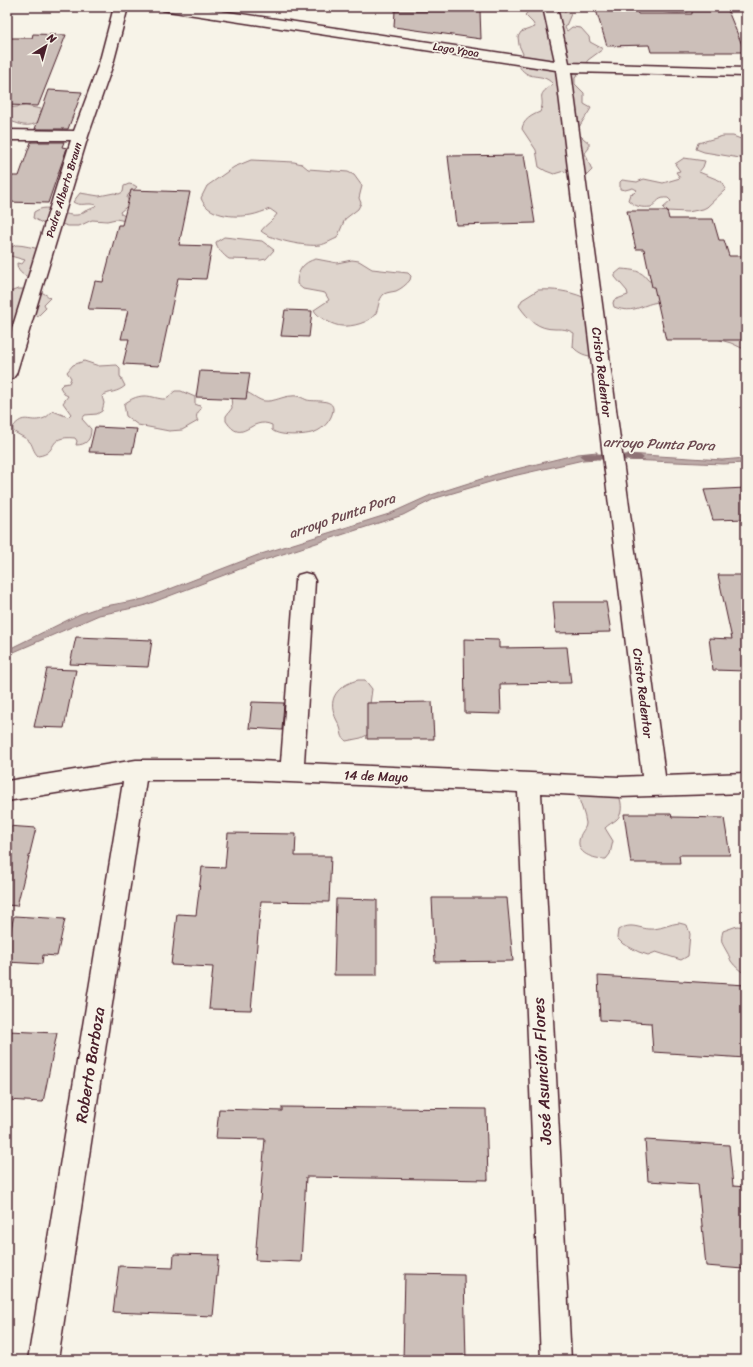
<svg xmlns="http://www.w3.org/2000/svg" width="753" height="1367" font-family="Sriracha,sans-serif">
	<rect width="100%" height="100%" fill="#f7f3e8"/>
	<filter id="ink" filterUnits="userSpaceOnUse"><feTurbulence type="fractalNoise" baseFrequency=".025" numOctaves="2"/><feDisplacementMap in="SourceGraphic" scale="8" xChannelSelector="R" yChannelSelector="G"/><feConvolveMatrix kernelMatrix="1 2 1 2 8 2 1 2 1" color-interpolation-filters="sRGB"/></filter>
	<g filter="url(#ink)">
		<!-- green -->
		<path fill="#ded4cc" stroke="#947a7c" d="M532,7H553L571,14L565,28L567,31L572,27L581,28L589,37L590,42L603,49L588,60L575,78V84L584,93V104L591,108C587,116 578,126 577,133L589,143V148L585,153L592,170L587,175L579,179L564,171L554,174L546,171L539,167L536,150L522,129C523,120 532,115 540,112C547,96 533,98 553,84C540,70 529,84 517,63L518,58L523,54L519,45L518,37L521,32L535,27L533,23L525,15Z
			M647,7H697C684,18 662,12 647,7Z
			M26,106L51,111C44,119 35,127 23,125C17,124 14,121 7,122V108Z
			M723,136H733L746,141V159L704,152L696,149L698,143Z
			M684,158L705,161L703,167L699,172L721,181L726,189L707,207L703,209L688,212L666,211L663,208L671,201L668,198C658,197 658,202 651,207C641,208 636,207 628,200L630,194L634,193L637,190L633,188L625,190L620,189V182L622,180L637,182L644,179L663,183L680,178L676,172L680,171L675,164Z
			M251,160L294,162L302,164L308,169L348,172L354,175L362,186L359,198L361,203L358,209L345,219L337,238C332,240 326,244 320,245C306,247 271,240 261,231C266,224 273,221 277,214L270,209C264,211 257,214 251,215C234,218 207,216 201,198L207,186L234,167Z
			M129,184L134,185L137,187L128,195L127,198L130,204L120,212L121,214L125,216L126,221L116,219L107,221L92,220L79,226H68L55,222L44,224L33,218L34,212C51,201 61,217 77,215C80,215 82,213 85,211C90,209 93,209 96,205C88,202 80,207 73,202L80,193L99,196L114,193L119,194L123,192L124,186Z
			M224,237L262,241L274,250L266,259L261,260L229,259C224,256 216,247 216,242Z
			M16,245C24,245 32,248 42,249L29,277C22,275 17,271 17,263L22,264L25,260L7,255V249Z
			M316,259L337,263L352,260L359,261L372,269L408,273L411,276L410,280C407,284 401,289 396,291C392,292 388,292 384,294C378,300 379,307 376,313C370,323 351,327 342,326C334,326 317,317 314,310L329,300L325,293L303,289L297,284C297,271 303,262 316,259Z
			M621,269C633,270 641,270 648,280L746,338V350L731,343L713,338L660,302C643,303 635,315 614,307L613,303L614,300L628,295L627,291L615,277V274Z
			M18,289C29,289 41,289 50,298L44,304L46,308L39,315L14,322L7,319V293Z
			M538,290C554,289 568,291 583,297L595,356C587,357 578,353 573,347L574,333C567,329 563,329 555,329C538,329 529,320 519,306L522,300Z
			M84,361L99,366L117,365L120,368V376L125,386C117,393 110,391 102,396L104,403L102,411L97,414L85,415L82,419L91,429C91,440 86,445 76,445L77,441L75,438C45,435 60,453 38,456C33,451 33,446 30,442C25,437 18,435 13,431V427C24,413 29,423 42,419C47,418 49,414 53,411L68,417L71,414L63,403L68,396L64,394L60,387L63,384L69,383L71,378L67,372L73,365Z
			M175,391H181L195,397V404L200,406L201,409C197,413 195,416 198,421L182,430L169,431L138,425L126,416L124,404C146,387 158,403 168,398C170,396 172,393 175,391Z
			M246,392C252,394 259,401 265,401C274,402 283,396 292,396C298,395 302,398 307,400C314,402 334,398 333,410C332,418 326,426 319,430C310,436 279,437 272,430V425C250,415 243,447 226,421V416L232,408L231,396Z
			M358,680H365L372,689L370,704L371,733L361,738L346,741C341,737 342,733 340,727C338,722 335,718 334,713C328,695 342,684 358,680Z
			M586,786L619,796C622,803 623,815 616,820C612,823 609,824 605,828L613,841L610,854L606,859C594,859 574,854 580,837C581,832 586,829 586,823C585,814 580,804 578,795Z
			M679,923L687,925L690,934L688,956L681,960L656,952L648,955L639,952L623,944L617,938L618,930C633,921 639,930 654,929C663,928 670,924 679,923Z
			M737,926L746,927V975C741,971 735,967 731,961C730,959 729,955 727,952C722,943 720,942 723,931Z"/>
		<!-- water -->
		<path fill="#bcaaa7" stroke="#8e7275" d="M597,452L596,459L583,460L500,479L436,498L403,515L261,561L143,606L99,615L7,655V650L80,614L100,607L144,599L258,555L389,514L431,495L500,473L578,454Z
			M627,454L722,460L746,458V463L723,464L628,460Z"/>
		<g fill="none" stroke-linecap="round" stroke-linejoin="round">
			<!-- stream -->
			<path fill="#8e7275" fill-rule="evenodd" d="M584,453L640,455L644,458L640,461L584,459L580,456Z"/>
		</g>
		<!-- building -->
		<path fill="#ccbfb9" stroke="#4a1f2b" d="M636,9L638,14H692V11H728L745,52H651L649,45L607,46L596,10Z
			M395,11H480L481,39L394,27Z
			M33,34L66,35L38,106L7,105V38H32Z
			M49,90L82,92L68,129H35Z
			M31,142H64L62,147L67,148L48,203L7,202V189L12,176H19Z
			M524,155L535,223L456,225L448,156Z
			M131,190L190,192L179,245L212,246L206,279L178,278L159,366L123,364L129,339H121L128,310L88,309L95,281L103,282L118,225H122Z
			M627,211H667L669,219H713L719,240H724L729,256H746V340H666L654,287H652L644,249H636Z
			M285,310L312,311L309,337L281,336Z
			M200,371L250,373L246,399L196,397Z
			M95,427L137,429L132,453L89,452Z
			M746,488V519L713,520L704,490Z
			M718,575H746V671L713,670L709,638L732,639Z
			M553,602H606L611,632L556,633Z
			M76,637L152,640L148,667L70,664Z
			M464,639L499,640V648L567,647L571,683L500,684L501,714L465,713Z
			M47,669L76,670L64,728L34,727Z
			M252,702L284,703L282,730L249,728Z
			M432,702L434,739H367V703Z
			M624,814H671L672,817L724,818L730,855H679L680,863H631Z
			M7,826L36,828L17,906L7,905Z
			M228,833L296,834L295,856H331L329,902L261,901L251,1010L209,1009L213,967L171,965L177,914L196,915L202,867L225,868Z
			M432,898H507L513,961L435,962Z
			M336,899L377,900V975H334Z
			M14,916L65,919L57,956L43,955L42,964L7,962V945Z
			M598,976L746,985V1058L653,1052L651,1023L600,1020Z
			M7,1031L57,1033L43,1102L7,1100Z
			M282,1107L486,1109L488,1180L306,1177L301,1262L255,1260L265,1139L216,1138L219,1109L282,1111Z
			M645,1140L729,1145L733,1186L746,1187V1248H742L743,1269L706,1266L698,1184L648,1181Z
			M174,1254L219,1255L213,1316L113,1312L119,1266L173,1268Z
			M405,1274L464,1275L466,1360H403Z"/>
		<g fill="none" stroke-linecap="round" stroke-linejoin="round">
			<defs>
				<path id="minor" d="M114,7H128L113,64L88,136L16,374L13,378L7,380V345L71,140H7V130L74,131L99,64Z
					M161,7H195L555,61L543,7H557L569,63L746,68V76L571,72L665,776L746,773V793L619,797L541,793L571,1360H541L518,792L241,780H146L58,1360H28L123,782L7,801V781L136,760H241L281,762L295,581L298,575L305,573L312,575L315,581L304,763L619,777L642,776L556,70L168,11L163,10Z"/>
			</defs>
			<!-- minor casing -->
			<use href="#minor" stroke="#4a1f2b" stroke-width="3"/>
			<!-- minor -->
			<use href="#minor" fill="#f7f3e8" fill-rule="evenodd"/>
		</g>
	</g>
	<g text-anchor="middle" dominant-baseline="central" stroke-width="3.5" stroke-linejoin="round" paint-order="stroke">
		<!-- far-street labels -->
		<g font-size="11" fill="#4a1f2b" stroke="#f7f3e8">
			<text transform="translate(456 50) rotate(9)">Lago Ypoa</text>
			<text transform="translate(64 190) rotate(-73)">Padre Alberto Braun</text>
		</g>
		<!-- street labels -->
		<g font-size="13" fill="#4a1f2b" stroke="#f7f3e8">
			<text transform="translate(602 372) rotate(83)">Cristo Redentor</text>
			<text transform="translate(643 693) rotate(83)">Cristo Redentor</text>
			<text transform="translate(376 776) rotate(2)">14 de Mayo</text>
		</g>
		<!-- water labels -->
		<g font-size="14" font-style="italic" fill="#6c4950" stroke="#f7f3e8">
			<text transform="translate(659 444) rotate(2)">arroyo Punta Pora</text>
			<text transform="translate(342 516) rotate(-19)">arroyo Punta Pora</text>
		</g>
		<!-- near-street labels -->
		<g font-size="16" fill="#4a1f2b" stroke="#f7f3e8">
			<text transform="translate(90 1065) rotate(-81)">Roberto Barboza</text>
			<text transform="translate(542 1071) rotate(-93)">José Asunción Flores</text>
		</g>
	</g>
	<!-- margin -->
	<rect width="753" height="1367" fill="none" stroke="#f7f3e8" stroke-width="24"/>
	<rect x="12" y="12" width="729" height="1343" fill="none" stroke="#4a1f2b" stroke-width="1.5" filter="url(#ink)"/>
	<!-- north arrow -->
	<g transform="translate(46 46) rotate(37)" stroke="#f7f3e8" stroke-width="3" paint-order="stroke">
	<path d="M0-3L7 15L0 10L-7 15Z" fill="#4a1f2b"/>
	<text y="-6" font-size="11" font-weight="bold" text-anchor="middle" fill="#4a1f2b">N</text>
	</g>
</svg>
